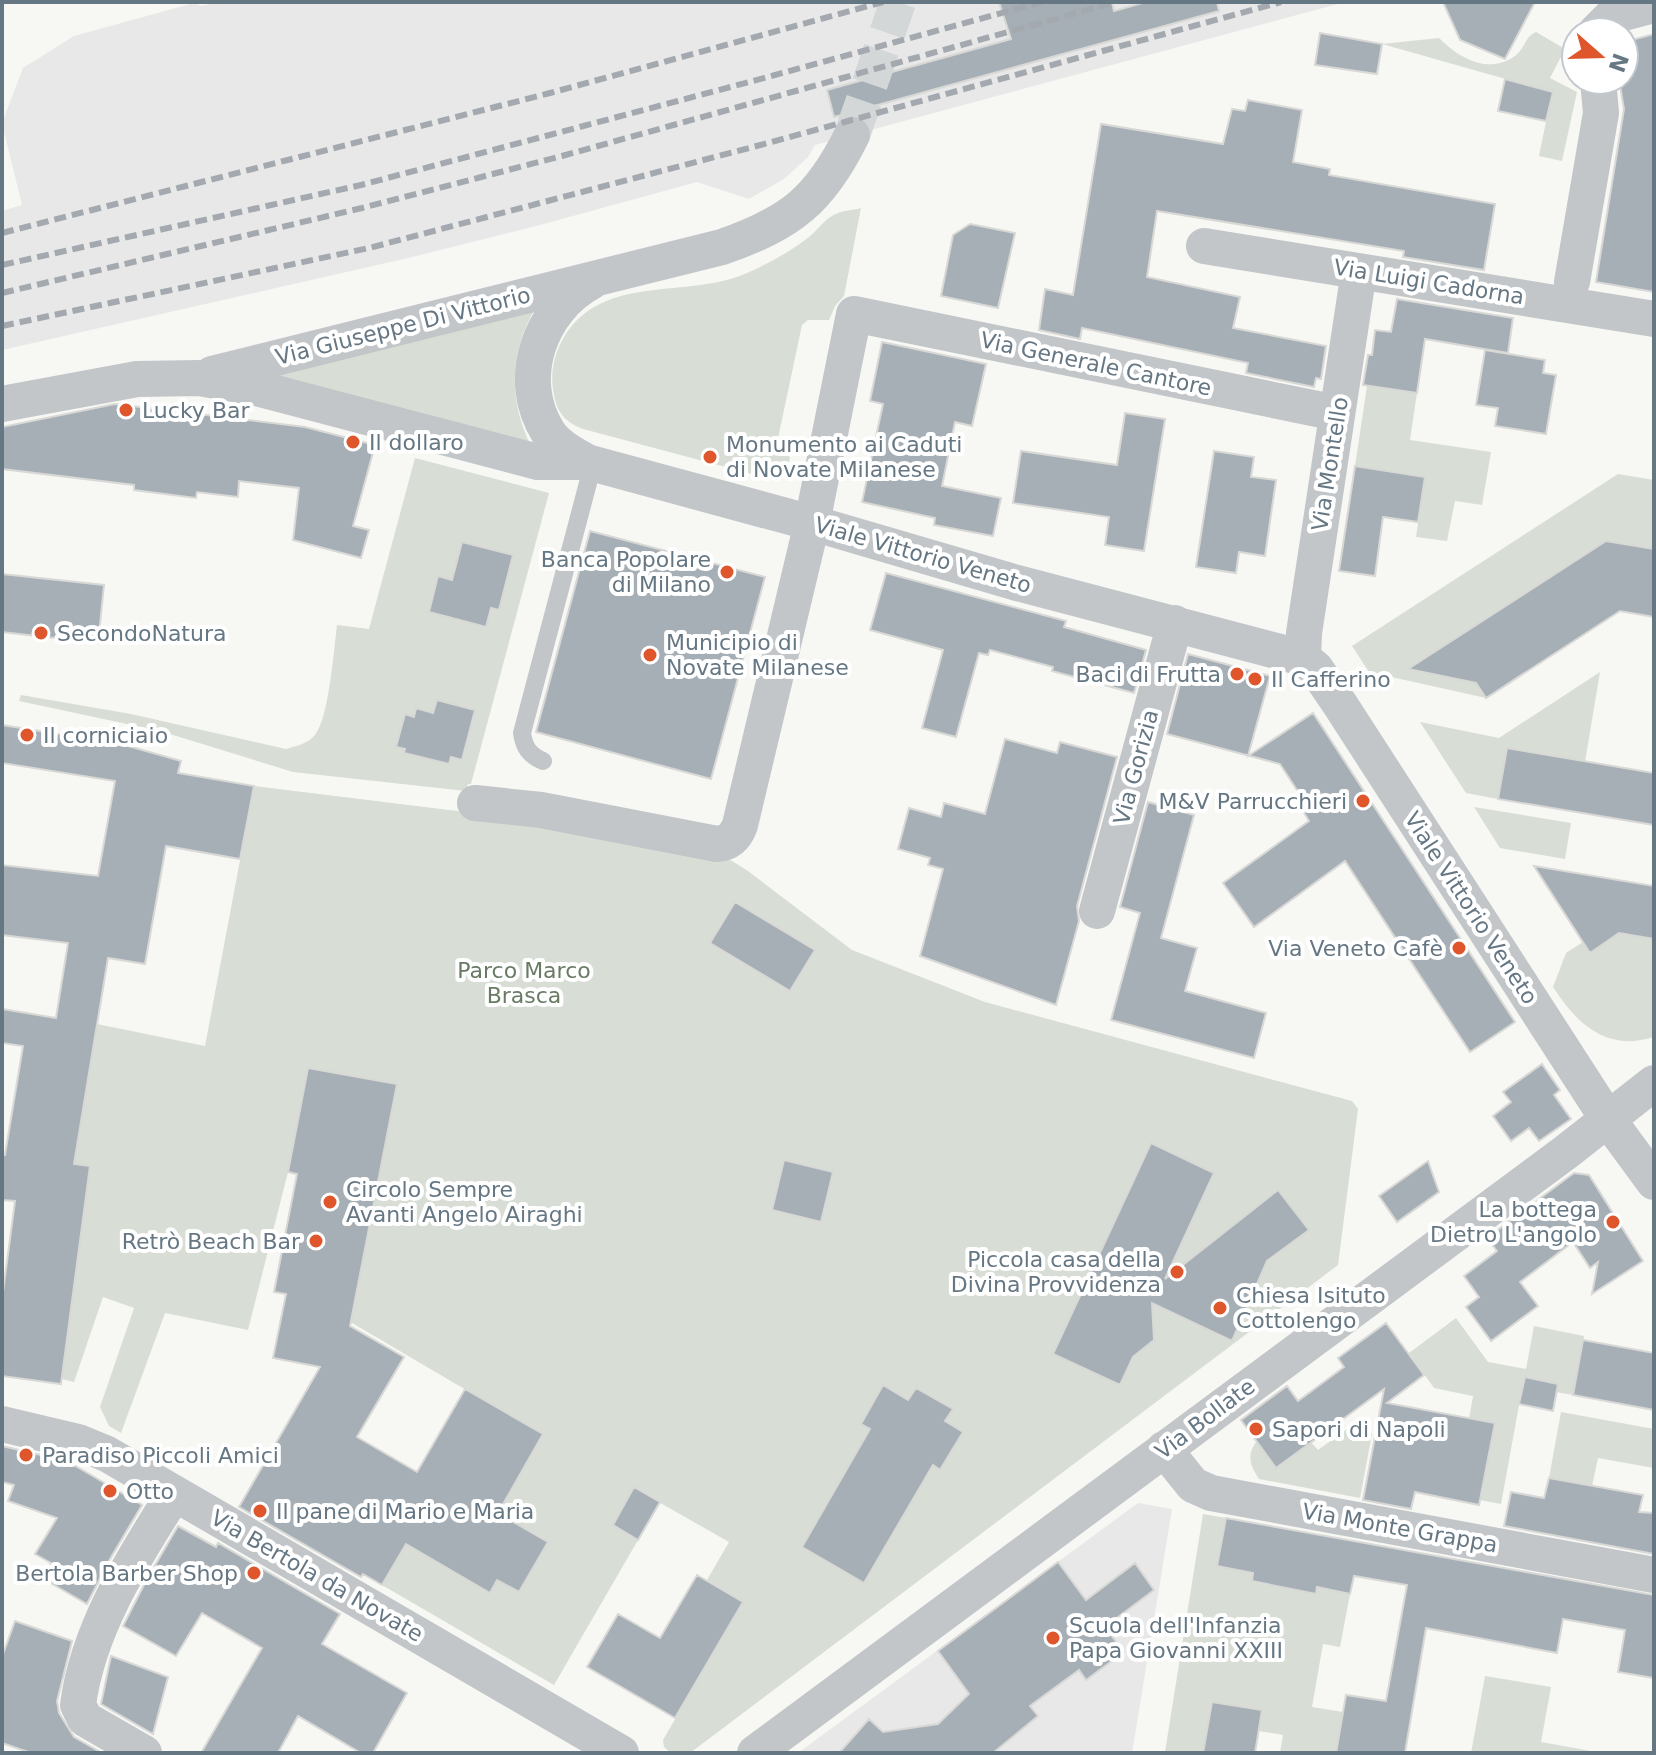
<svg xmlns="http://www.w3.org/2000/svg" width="1656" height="1755" font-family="'DejaVu Sans',sans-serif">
	<rect width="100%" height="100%" fill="#f7f7f4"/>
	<!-- built -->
	<path fill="#e7e8e7" d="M221,2H1345L815,145L808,157L784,179L749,199L697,182L540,225L408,258L2,350V211L22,205L2,123L23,68L74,36L194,3L201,6Z
		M1138,1503L1172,1509L1132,1753H798Z"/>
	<!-- green -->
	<path fill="#d8ded5" d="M1536,32L1565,49L1550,78L1577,92L1562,161L1539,156L1552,92L1382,44L1439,38C1459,58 1488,75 1515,56C1525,49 1525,36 1536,32Z
		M861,208L844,296L835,306L829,320H808L802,325L777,443L779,449L787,453L790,458C787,471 780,476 767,478L583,429C563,421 556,411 553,389C550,372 555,352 564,337C604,272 687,300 747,273C767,264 788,253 805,240C816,233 825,217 838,213C845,210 854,210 861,208Z
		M537,306C510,349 508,396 529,442L253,377Z
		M1367,386L1417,393L1410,440L1491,452L1482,505L1455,501L1447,541L1416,537L1425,477L1355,466Z
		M415,458L549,493L471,784H468L466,791L293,772L160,731L19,701L21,695L131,714L286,749C296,746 307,744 314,736C329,721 334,648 337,625L369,629Z
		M1618,474L1654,480V549L1606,541L1409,668L1476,683L1486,698L1369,672L1352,646Z
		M1600,672L1585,762L1507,749L1498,799L1466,793L1420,722L1499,738Z
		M254,786L538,821L724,856L748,871L852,950L985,1002L1352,1101L1358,1109L1338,1265L690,1753H671L664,1747L663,1740L743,1602L707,1580L729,1542L634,1488L613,1525L638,1540L554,1685L382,1585L467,1440L521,1472L543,1435L347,1320L354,1307L397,1084L308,1068L288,1172L248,1330L165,1313L121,1433L109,1426L100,1407L134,1308L103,1297L74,1382L62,1379L90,1167L74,1164L97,1024L205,1046Z
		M1474,807L1571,823L1565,859L1500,848Z
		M1619,933L1652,939L1654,941V1037C1606,1052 1577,1024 1553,987L1566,953L1583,942L1590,953Z
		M1456,1318L1488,1362L1526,1369L1534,1326L1584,1336L1573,1395L1556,1392L1558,1384L1524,1378L1501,1504L1480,1500L1494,1423L1469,1419L1473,1396L1434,1388L1409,1353Z
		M1561,1412L1654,1429V1468L1598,1458L1592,1486L1549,1478Z
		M1361,1419L1372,1434L1360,1498L1259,1479C1250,1465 1246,1455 1257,1441L1311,1442L1318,1450Z
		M1203,1514L1226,1518L1217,1566L1253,1573L1252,1582L1316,1593L1317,1587L1350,1594L1340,1647L1323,1644L1312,1707L1343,1712L1336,1753H1280L1283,1735L1259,1731L1262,1711L1212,1702L1203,1753L1165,1752Z
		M1485,1676L1551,1687L1541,1742L1602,1753H1471Z"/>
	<!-- building -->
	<path fill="#a6afb5" stroke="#d8d8d6" stroke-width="2" d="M999,2H1112L1114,11L1146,2H1217L1219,11L834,117L827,90L1011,39Z
		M1443,2H1535L1505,59L1460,40Z
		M1320,33L1382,44L1377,74L1315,65Z
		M1654,34V292L1596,282L1624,109L1619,80H1624V42Z
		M1505,79L1553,92L1546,121L1498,111Z
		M1248,100L1302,110L1293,162L1330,169L1329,175L1495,204L1484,270L1403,257L1404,251L1157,211L1147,277L1240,297L1233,328L1326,346L1321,379L1316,378L1314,387L1246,373L1248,363L1082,328L1080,339L1039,330L1045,289L1073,295L1101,124L1223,144L1232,109L1245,111Z
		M970,224L1015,233L998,308L941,296L953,235Z
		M1397,299L1513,318L1508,353L1425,339L1417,393L1363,385L1368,355H1372L1375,330L1391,332Z
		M882,342L986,364L972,426L955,422L942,486L1001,498L993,536L934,525L935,518L862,502L883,404L870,401Z
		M1485,350L1545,360L1543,373L1556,375L1546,434L1495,426L1498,408L1476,405Z
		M115,404L305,427L375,445L353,526L369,530L361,558L293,540L299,488L239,481L238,497L197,492L196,498L134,490V485L2,469V427Z
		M1125,413L1165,419L1144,551L1105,545L1109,517L1013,503L1021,451L1117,465Z
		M1214,451L1254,457L1251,477L1276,480L1265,556L1239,552L1236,573L1196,567Z
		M1355,466L1425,477L1418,522L1383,517L1375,576L1339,571Z
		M590,531L765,577L711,779L536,732Z
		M1606,541L1654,549V617L1620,611L1486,698L1476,683L1408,669Z
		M462,542L513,555L499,610L491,608L486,627L429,612L438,576L452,580Z
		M886,573L1066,621L1064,627L1146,650L1134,693L1052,671L1053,667L990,650L988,655L979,653L956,737L922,728L943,650L870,630Z
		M2,574L104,585L98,643L2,632Z
		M1188,654L1270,676L1248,756L1313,713L1515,1022L1470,1052L1345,861L1254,927L1223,883L1309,821L1303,811L1308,807L1280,764L1167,734Z
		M437,700L475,710L462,760L451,757L449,764L404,753L405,749L396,747L405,714L414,717L416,708L433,713Z
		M2,725L121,744L181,761L178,773L254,786L240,859L166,846L145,964L108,958L74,1164L90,1166L61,1384L2,1376V1300L15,1201L2,1200V1155H5L23,1046L2,1043V1009L56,1018L68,943L2,935V865L98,876L115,781L2,763Z
		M1005,739L1057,753L1060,742L1117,757L1077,906L1079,921L1056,1005L920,956L943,869L928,865L930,858L898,849L909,808L941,817L944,803L985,814Z
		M1507,748L1654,773V825L1498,799Z
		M1148,802L1194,815L1161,938L1197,948L1185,991L1266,1013L1254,1058L1111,1020L1140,913L1120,907Z
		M1534,866L1654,886V939L1619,933L1590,953Z
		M735,902L815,950L790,991L710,943Z
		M1542,1064L1560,1090L1554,1095L1571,1119L1539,1141L1529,1128L1511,1141L1493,1116L1511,1102L1503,1092Z
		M308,1068L397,1084L350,1326L404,1357L357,1437L417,1472L465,1389L543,1434L498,1513L548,1542L519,1592L497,1580L490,1593L406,1544L382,1585L363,1574L361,1577L239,1507L320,1367L273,1358L286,1294L274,1292L297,1174L288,1172Z
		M1151,1143L1214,1173L1165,1279L1278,1190L1309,1230L1267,1261L1232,1341L1152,1303L1154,1340L1133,1357L1120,1385L1053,1354Z
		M784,1160L833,1172L821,1222L772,1210Z
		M1428,1161L1439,1192L1397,1222L1379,1196Z
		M1574,1173L1589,1175L1643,1261L1592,1294L1598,1262L1590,1268L1573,1242L1520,1282L1538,1306L1491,1341L1466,1307L1479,1297L1464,1276L1497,1251L1487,1238Z
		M1386,1323L1424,1375L1387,1403L1495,1423L1479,1505L1415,1492L1411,1509L1363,1500L1384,1389L1276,1468L1241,1420L1287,1386L1298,1401L1344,1367L1338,1358Z
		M1583,1340L1654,1353V1410L1573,1395Z
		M1525,1377L1558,1384L1553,1411L1519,1404Z
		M883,1385L908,1400L916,1388L953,1409L945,1421L963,1432L940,1470L933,1465L864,1583L802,1547L870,1429L861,1424Z
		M2,1446L67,1461L142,1505L110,1559L87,1604L42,1578L51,1563L35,1554L57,1518L8,1501L14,1485L2,1482Z
		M1549,1478L1643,1495L1639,1512L1654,1513V1554L1504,1526L1511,1492L1544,1498Z
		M634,1487L660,1502L638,1540L613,1525Z
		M1226,1518L1654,1595V1678L1618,1672L1625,1630L1563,1619L1557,1653L1426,1628L1405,1753H1336L1346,1695L1386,1701L1407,1585L1354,1576L1350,1594L1317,1587L1316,1594L1252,1581L1253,1573L1217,1566Z
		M178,1526L216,1547L218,1543L340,1614L322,1644L407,1693L373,1753H361L298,1716L278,1753H201L262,1648L202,1613L176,1656L123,1626L147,1579Z
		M1058,1562L1086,1600L1135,1563L1154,1590L1105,1627L1124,1652L1086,1680L1079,1670L1030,1706L1038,1716L993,1753H839L869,1719L883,1732L938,1724L969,1694L938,1651Z
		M697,1575L743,1602L675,1718L587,1667L618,1614L660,1638Z
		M15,1621L72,1641L57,1701L59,1713L74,1737L102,1753H31L2,1743V1657Z
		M111,1656L168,1677L153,1734L101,1704Z
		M1212,1702L1262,1710L1255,1753H1203Z"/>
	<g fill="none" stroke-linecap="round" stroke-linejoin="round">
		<!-- street-tunnel -->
		<path stroke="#d3d7d8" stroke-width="36" stroke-dasharray="36 18" stroke-linecap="butt" d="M852,135L898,2"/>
		<!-- lane -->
		<path stroke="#c2c6c9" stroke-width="18" d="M543,761C529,755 524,747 522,733L593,464"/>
		<!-- street -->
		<path stroke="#c2c6c9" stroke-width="36" d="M1596,32L1612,16L1654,5
			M1204,246L1654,319
			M1572,282L1601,113L1598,80
			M212,374L722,247C791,223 820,200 852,135
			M2,404L137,379L199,378L256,388L538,462H587L812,523L1017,583L1303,658L1316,669L1341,706L1607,1118L1654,1182
			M587,462C573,454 557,446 548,432C515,380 539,310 591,282
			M1303,658L1304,633L1359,271
			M475,803L541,810L717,844C729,843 736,836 740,825L812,523L854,314L1337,413
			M1097,911L1175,623
			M2,1424L78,1442L107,1454L621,1753
			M1164,1449L1193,1485L1211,1493L1654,1575
			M144,1753L85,1719L78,1705C88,1628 133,1559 174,1494
			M755,1753L1566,1152L1654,1083"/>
		<!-- rail -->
		<path stroke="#a3a9ae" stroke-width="6" stroke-dasharray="12 6" stroke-linecap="butt" d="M2,233L550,93L883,2
			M2,265L361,185L753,81L1042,2
			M2,293L362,208L562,156L1116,2
			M2,326L369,248L768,143L1281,2"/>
	</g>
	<!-- markers -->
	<g fill="#df552c" stroke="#fff" stroke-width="3">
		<circle cx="126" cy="410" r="8"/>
		<circle cx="353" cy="442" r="8"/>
		<circle cx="710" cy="457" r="8"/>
		<circle cx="727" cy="572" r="8"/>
		<circle cx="41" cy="633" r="8"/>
		<circle cx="650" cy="655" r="8"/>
		<circle cx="1237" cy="674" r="8"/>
		<circle cx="1255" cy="679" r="8"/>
		<circle cx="27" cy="735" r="8"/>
		<circle cx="1363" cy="801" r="8"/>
		<circle cx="1459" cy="948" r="8"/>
		<circle cx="330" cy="1202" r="8"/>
		<circle cx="1613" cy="1222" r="8"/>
		<circle cx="316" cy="1241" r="8"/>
		<circle cx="1177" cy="1272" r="8"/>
		<circle cx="1220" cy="1308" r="8"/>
		<circle cx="1256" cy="1429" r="8"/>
		<circle cx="26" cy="1455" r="8"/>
		<circle cx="110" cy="1491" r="8"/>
		<circle cx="260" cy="1511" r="8"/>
		<circle cx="254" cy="1573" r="8"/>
		<circle cx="1053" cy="1638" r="8"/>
	</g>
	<g text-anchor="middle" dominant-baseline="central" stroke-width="8" stroke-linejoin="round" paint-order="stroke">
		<!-- street labels -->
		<g font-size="22" fill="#667784" stroke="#fff">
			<text transform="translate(1429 282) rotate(9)">Via Luigi Cadorna</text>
			<text transform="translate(403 326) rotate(-14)">Via Giuseppe Di Vittorio</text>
			<text transform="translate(1096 364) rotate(12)">Via Generale Cantore</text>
			<text transform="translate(1330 464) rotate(-81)">Via Montello</text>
			<text transform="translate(923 555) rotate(16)">Viale Vittorio Veneto</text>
			<text transform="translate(1136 767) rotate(-75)">Via Gorizia</text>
			<text transform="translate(1471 908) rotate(57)">Viale Vittorio Veneto</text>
			<text transform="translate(1205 1419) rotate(-37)">Via Bollate</text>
			<text transform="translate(1400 1528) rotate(10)">Via Monte Grappa</text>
			<text transform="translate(317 1576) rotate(30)">Via Bertola da Novate</text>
		</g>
		<!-- poi labels -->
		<g font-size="22" fill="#667784" stroke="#fff" text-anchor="start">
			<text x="142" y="410">Lucky Bar</text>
			<text x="369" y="442">Il dollaro</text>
			<text x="726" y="444">Monumento ai Caduti<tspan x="726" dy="25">di Novate Milanese</tspan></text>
			<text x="711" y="559" text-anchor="end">Banca Popolare<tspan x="711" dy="25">di Milano</tspan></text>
			<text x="57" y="633">SecondoNatura</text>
			<text x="666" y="642">Municipio di<tspan x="666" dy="25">Novate Milanese</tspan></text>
			<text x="1221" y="674" text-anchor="end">Baci di Frutta</text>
			<text x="1271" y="679">Il Cafferino</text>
			<text x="43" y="735">Il corniciaio</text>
			<text x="1347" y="801" text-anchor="end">M&amp;V Parrucchieri</text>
			<text x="1443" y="948" text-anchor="end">Via Veneto Cafè</text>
			<text x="346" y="1189">Circolo Sempre<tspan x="346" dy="25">Avanti Angelo Airaghi</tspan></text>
			<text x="1597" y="1209" text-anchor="end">La bottega<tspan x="1597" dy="25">Dietro L'angolo</tspan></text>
			<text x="300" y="1241" text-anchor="end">Retrò Beach Bar</text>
			<text x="1161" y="1259" text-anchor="end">Piccola casa della<tspan x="1161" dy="25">Divina Provvidenza</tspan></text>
			<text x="1236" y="1295">Chiesa Isituto<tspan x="1236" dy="25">Cottolengo</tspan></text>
			<text x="1272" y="1429">Sapori di Napoli</text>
			<text x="42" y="1455">Paradiso Piccoli Amici</text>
			<text x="126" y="1491">Otto</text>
			<text x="276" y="1511">Il pane di Mario e Maria</text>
			<text x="238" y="1573" text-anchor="end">Bertola Barber Shop</text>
			<text x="1069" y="1625">Scuola dell'Infanzia<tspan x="1069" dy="25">Papa Giovanni XXIII</tspan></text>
		</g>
		<!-- park labels -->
		<g font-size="22" fill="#6a7b65" stroke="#fff">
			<text x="524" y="970">Parco Marco<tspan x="524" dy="25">Brasca</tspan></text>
		</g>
	</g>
	<!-- border -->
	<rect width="1656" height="1755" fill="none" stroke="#667784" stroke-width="8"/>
	<!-- north arrow -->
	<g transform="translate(1600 56) rotate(110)"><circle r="38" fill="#ffffff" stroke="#c2c9ce" stroke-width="2"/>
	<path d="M0-6L14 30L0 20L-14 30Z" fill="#df552c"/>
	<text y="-12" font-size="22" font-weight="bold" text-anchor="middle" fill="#667784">N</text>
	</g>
</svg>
